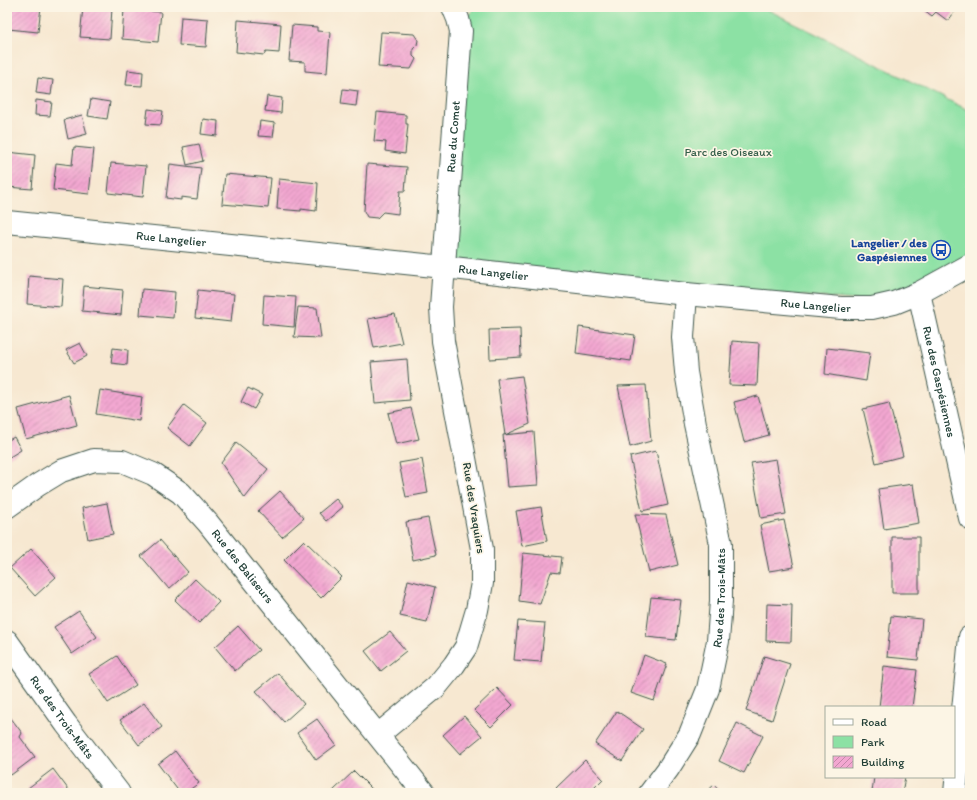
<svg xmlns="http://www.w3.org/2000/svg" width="977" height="800" font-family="Itim,sans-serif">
	<defs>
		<pattern id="building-hatch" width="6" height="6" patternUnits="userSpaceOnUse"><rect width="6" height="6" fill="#f3a7d1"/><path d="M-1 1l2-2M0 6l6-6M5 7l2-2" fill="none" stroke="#c489aa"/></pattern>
	</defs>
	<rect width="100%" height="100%" fill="#fcf5e5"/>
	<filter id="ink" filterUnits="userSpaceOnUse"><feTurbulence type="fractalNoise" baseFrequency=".025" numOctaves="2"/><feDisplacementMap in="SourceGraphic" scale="8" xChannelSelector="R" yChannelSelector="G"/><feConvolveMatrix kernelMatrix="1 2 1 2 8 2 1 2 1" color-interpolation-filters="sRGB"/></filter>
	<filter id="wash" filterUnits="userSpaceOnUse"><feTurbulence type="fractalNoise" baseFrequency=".012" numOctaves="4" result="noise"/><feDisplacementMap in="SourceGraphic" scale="16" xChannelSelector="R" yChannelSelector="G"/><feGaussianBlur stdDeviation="0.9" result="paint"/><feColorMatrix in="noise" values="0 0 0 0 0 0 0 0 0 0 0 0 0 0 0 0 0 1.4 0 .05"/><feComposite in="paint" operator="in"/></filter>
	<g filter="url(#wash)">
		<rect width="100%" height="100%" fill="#f7e8d1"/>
		<!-- green -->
		<path fill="#8ce1a4" stroke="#568f6c" d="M474,7H762L970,111V265L894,303L444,267L461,31Z"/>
		<g id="blocks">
			<!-- building -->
			<path fill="url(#building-hatch)" d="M11,7H41L38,32L8,29Z
				M83,7H99L112,8L110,39L80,37Z
				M920,7H958L948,21L936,12L932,16Z
				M124,9L161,12L158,42L122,39Z
				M181,17L208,19L206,47L179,45Z
				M238,20L281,24L279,53L266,52L264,55L236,52Z
				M292,25L317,27V31L330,32L327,73L305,71V62L289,61Z
				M381,32L414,34L418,40L417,45L413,49V56L416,59L411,69L378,67Z
				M128,70L143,72L142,86L126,85Z
				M38,78L53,80L51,95L36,93Z
				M343,89L358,91L356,106L341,104Z
				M267,96L282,98L281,113L265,111Z
				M91,99L110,102L107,119L88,116Z
				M36,100L52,102L50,116L35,115Z
				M148,109L163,111L161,125L146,124Z
				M377,112L406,115V124H408L405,154L385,151L386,142L374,141Z
				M82,115L87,134L68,139L64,120Z
				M203,119L218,121L217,136L201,134Z
				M260,121L275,123L273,137L258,136Z
				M199,144L203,161L187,165L183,147Z
				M74,147L94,149L89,194L53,190L56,163L72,165Z
				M7,152L35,155L32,189L7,187Z
				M111,163L146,166L143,197L108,193Z
				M170,164L201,168L197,199L181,197V200L166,198Z
				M367,164L407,167L405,191H400L398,214L383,212L377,218L367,217L364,211Z
				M225,174L271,178L268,208L222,204Z
				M279,179L318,183L316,211L301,209V211L277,209Z
				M29,276L63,279L61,307L27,304Z
				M84,286L123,290L121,315L82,311Z
				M142,289L175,292L173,318L140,315Z
				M198,290L234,294L231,322L195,318Z
				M264,295L296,297L294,327L262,324Z
				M298,307L317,308L321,338L294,337Z
				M395,314L402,343L374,348L368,319Z
				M579,327L635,335L631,361L576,353Z
				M520,329L521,357L490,359L489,330Z
				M732,341L759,343L757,386L729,385Z
				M80,343L87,356L74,363L66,350Z
				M113,348L128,350L127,365L111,363Z
				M827,348L870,353L866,381L825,374Z
				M407,359L410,400L375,403L371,362Z
				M522,376L530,424L505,435L497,379Z
				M646,385L651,441L630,447L618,386Z
				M248,388L262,395L254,409L241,402Z
				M100,390L142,397L139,421L96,414Z
				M69,395L77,425L26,439L18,409Z
				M758,396L769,435L744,442L734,402Z
				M889,403L903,456L876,463L863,409Z
				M184,405L207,423L190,446L167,428Z
				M411,408L419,439L396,444L388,413Z
				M534,432L538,485L508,487L503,435Z
				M14,437L21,450L8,458L7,456V441Z
				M236,443L268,469L245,498L221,463Z
				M656,451L668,505L642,511L630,457Z
				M422,459L428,493L406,497L399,463Z
				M776,459L786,514L761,518L751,463Z
				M913,484L919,523L884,529L878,489Z
				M280,491L304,518L282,537L258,511Z
				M336,499L343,507L326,521L319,513Z
				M107,503L113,534L88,539L82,508Z
				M541,507L547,541L522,546L516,511Z
				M635,514L666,515L678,565L649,572Z
				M428,518L436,555L413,560L406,522Z
				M784,520L794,567L769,571L760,525Z
				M892,537H919V593H892Z
				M160,540L188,572L169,589L141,556Z
				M304,540L342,577L321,598L284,560Z
				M31,549L56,577L35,596L10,568Z
				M523,553L562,557L560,573L551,572L540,604L519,601Z
				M195,579L219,602L199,623L175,600Z
				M408,580L435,587L427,622L400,616Z
				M651,597L681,600L676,640L646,637Z
				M767,604L792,605L791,642L766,641Z
				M79,611L97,637L72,654L54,627Z
				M891,616L922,619L918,660L887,657Z
				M518,621L545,623L541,662L514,660Z
				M238,626L259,650L235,671L215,647Z
				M390,632L406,651L381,671L365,651Z
				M644,655L667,664L654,701L631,693Z
				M117,656L136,685L108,703L89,674Z
				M764,656L790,664L772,720L746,711Z
				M884,666L917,670L912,707H879Z
				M278,673L304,704L284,722L256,691Z
				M497,688L513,705L491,727L474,710Z
				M144,703L162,727L139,745L120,720Z
				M617,711L643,729L622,761L595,744Z
				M8,714L22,733L20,737L35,757L11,775L7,770V715Z
				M464,716L482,736L460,754L443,735Z
				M317,719L336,745L316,760L297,733Z
				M737,723L763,736L744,773L719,761Z
				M175,751L199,783L185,793H180L158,764Z
				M585,760L603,779L589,793H560L556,788Z
				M53,769L71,793H31L28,788Z
				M354,771L376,793H335L333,791Z
				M874,777H905L902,793H882L872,792Z
				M714,785L721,793H705Z"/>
		</g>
	</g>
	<g filter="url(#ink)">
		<use href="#blocks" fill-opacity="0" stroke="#3f574c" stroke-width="1"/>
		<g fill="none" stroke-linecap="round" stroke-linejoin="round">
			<defs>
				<g id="minor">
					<path id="s1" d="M919,293L970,518"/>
					<path id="s2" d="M7,507L38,485L61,471L94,460L122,461L153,474L181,493L208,523L424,793"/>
					<path id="s3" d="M7,641L66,724L119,793"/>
					<path id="s4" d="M378,735L436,687L454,665L466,647L477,610L482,583V549L443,341L441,307L461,31L458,19L453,7"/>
					<path id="s5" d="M650,793L668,769L690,734L708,689L718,641L721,601V544L695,424L686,372L683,337L686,294"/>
					<path d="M955,793L970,637"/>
				</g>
				<g id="tertiary">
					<path id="s6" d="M7,222L444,267L686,294L841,308H872L894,303L919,293L970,265"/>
				</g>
			</defs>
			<!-- minor casing -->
			<use href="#minor" stroke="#3f574c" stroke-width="24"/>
			<!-- tertiary casing -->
			<use href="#tertiary" stroke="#3f574c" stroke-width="24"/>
			<!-- minor -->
			<use href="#minor" stroke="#fff" stroke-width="22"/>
			<!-- tertiary -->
			<use href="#tertiary" stroke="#fff" stroke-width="22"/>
		</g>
	</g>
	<!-- icons -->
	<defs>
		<symbol id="bus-ring" viewBox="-11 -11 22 22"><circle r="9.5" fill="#fcf5e5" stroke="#1a4fb4" stroke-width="1.5"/><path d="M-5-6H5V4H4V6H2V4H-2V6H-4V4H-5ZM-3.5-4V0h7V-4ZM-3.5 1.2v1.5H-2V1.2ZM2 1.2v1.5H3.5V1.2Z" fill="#1a4fb4"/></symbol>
	</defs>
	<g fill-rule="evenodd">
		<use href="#bus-ring" x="930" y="239" width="22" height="22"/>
	</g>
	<g text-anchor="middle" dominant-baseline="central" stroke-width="3.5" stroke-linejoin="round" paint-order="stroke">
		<!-- street labels -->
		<g font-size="12" fill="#1f3d34" stroke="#fcf5e5">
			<text stroke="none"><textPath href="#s4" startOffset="642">Rue du Comet</textPath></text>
			<text stroke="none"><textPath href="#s6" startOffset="165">Rue Langelier</textPath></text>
			<text stroke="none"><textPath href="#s6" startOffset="489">Rue Langelier</textPath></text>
			<text stroke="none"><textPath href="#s6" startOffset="813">Rue Langelier</textPath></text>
			<text stroke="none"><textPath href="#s1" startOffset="91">Rue des Gaspésiennes</textPath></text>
			<text transform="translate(474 508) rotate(81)">Rue des Vraquiers</text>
			<text stroke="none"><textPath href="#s2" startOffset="291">Rue des Baliseurs</textPath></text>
			<text stroke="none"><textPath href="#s5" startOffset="212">Rue des Trois-Mâts</textPath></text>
			<text stroke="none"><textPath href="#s3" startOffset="94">Rue des Trois-Mâts</textPath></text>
		</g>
		<!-- park labels -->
		<g font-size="12" fill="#355e4a" stroke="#fcf5e5">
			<text x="728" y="152">Parc des Oiseaux</text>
		</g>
		<!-- transit labels -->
		<g font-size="12" font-weight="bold" fill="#164399" stroke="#fcf5e5" text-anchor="end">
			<text x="927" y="243">Langelier / des<tspan x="927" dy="14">Gaspésiennes</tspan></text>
		</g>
	</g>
	<!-- margin -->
	<rect width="977" height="800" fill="none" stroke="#fcf5e5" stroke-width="24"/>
	<!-- legend -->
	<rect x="825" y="706" width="130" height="72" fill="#fcf5e5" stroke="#a4ab9e"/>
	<rect x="833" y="719" width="20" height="6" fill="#ffffff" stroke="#a4ab9e"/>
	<text x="861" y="726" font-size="12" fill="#1f3d34">Road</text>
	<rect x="833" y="736" width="20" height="12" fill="#8ce1a4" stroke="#a4ab9e"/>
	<text x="861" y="746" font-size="12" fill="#1f3d34">Park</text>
	<rect x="833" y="756" width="20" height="12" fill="url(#building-hatch)" stroke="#a4ab9e"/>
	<text x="861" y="766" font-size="12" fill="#1f3d34">Building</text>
</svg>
